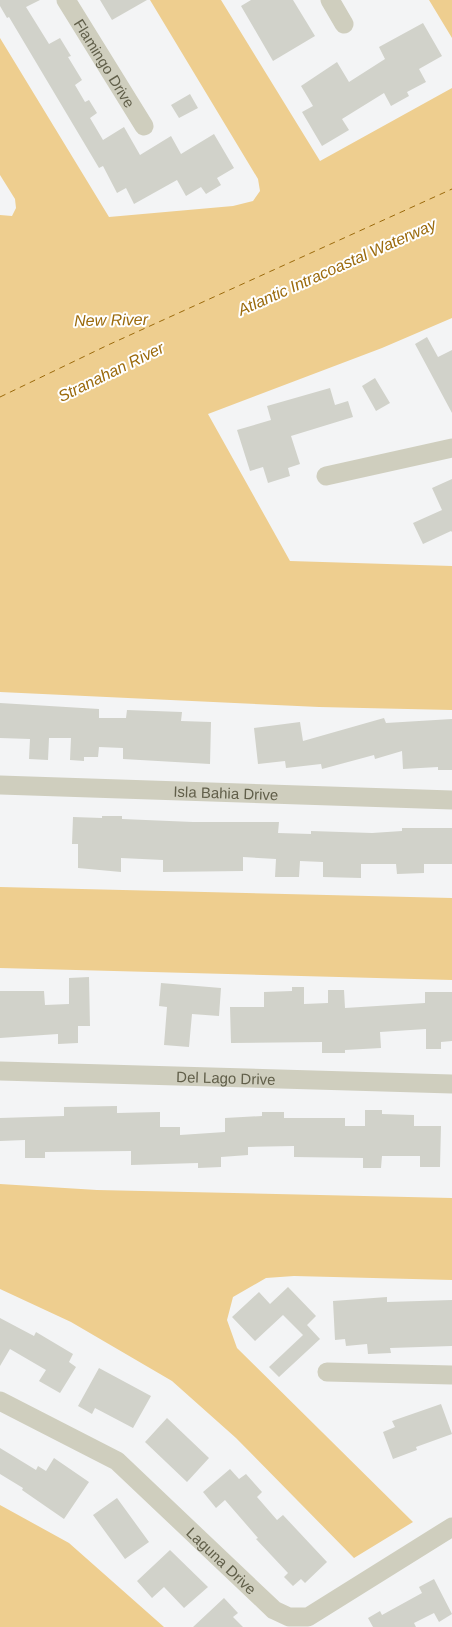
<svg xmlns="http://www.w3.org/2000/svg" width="452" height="1627" font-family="Helvetica,sans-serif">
	<rect width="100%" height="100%" fill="#f3f4f5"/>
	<!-- water -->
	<path fill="#eece8f" d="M150,0H221L320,161L452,88V318L382,348L208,414L290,561L452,566V710L319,707L0,692V215L12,216L16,208L15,199L0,175V38L109,217L233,206L253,201L260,191L258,179Z
		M429,0H452V38Z
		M0,887L452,898V980L0,968Z
		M0,1184L97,1190L452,1198V1280L294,1276L266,1278L233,1297L227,1320L237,1348L413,1522L354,1558L236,1438L172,1381L71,1322L0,1289Z
		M0,1505L69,1543L164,1627H0Z"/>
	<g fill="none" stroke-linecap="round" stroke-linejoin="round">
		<!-- ferry -->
		<path stroke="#9b6a0c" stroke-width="1" stroke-dasharray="6 5" stroke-linecap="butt" d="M0,397L108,345L452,189"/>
	</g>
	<!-- building -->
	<path fill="#d1d2ca" d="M0,0H40L26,7L49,44L60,38L71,56L68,57L82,80L75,85L85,102L89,100L97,113L90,118L103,140L124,127L140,155L171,136L181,154L214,134L234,168L217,178L221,185L206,194L201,187L186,196L177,180L134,204L126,188L117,193L103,166L99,168L9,17L7,18L0,6Z
		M100,0H147L112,20Z
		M251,0H293L315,36L273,61L241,6Z
		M423,23L442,56L419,69L426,82L407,92L409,96L391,106L384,93L342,119L349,130L322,146L302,112L313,106L301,86L337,62L349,82L385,59L379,47Z
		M190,94L198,108L179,118L171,105Z
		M427,337L438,357L452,350V413L415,344Z
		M375,378L390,403L376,411L362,386Z
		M330,388L335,405L348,401L353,417L291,436L300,464L288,468L290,476L268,483L263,467L250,471L237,430L271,420L267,406Z
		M452,479V532L451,531L423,544L413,523L442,510L432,488Z
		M0,703L99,709V718H126L127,710L182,712L181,721L211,722L210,764L123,759V748L99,747L98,757H84V761L70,760L71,738H49L48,760L29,759L30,739L0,738Z
		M384,718L386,723L452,719V770H438V767L403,769L402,751L375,759L374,755L322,769L321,764L286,768L285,761L258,764L254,728L300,722L303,741Z
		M102,816H122V819L193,822H279L278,833L311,834V831L372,833L402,831V828H452V864H424V873L397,874L396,864H361V878L323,877V862L300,861L299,877H275L276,859L243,857V871L163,872V860L121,858V872L78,868V844H72L73,817L102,818Z
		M89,977L90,1026H78V1043L58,1044V1034L0,1038V991H44L45,1005L69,1004V978Z
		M161,983L221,988L219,1016L192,1014L189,1047L164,1045L167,1007L159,1006Z
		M292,987H304V1004L328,1003V990H344L345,1008L425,1003V992H452V1041L441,1042V1049H426V1029L380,1032L381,1048L345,1050V1053H322V1042L231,1043L230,1007H264V992L292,991Z
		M117,1106V1113L160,1112V1127H180V1135L225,1132V1118L262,1116V1112H284V1118H345V1126H365V1110H382V1114L414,1115V1126H441L440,1167H420V1156H382L381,1168H363V1158L294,1157V1146L248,1147V1155L221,1157V1167L198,1168V1163L131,1165V1151L45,1152V1158H25V1140L0,1141V1118L64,1116V1107Z
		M288,1287L316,1316L307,1325L320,1339L279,1377L269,1367L303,1335L283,1315L255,1341L232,1317L259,1292L270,1304Z
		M387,1297V1302L452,1300V1346L390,1348L391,1353L368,1354L367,1344L346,1346L345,1339L335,1340L333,1301Z
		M0,1318L34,1336L36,1332L73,1354L69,1362L76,1367L60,1393L39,1381L46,1370L10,1349L0,1366Z
		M99,1368L151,1396L133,1428L95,1408L92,1414L78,1406Z
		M441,1404L452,1434L416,1447L417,1450L393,1459L383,1432L395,1427L392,1421Z
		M167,1418L209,1458L187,1482L145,1442Z
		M0,1448L36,1470L38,1466L46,1471L54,1458L89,1482L64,1519L22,1490L23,1488L0,1474Z
		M230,1469L239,1479L246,1474L262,1492L257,1497L277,1520L283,1515L327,1562L305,1583L301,1579L293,1586L284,1577L288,1573L256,1539L258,1538L225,1500L216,1508L203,1492Z
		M117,1498L149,1542L125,1559L93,1515Z
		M170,1550L208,1587L184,1608L164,1587L152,1598L137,1581Z
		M434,1579L452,1614L439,1622L434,1613L414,1623L416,1627H373L368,1618L380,1611L382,1615L422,1593L419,1587Z
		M224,1598L238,1613L233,1617L243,1627H193Z"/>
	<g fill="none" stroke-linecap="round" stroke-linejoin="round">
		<!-- minor -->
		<g stroke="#cfcebe" stroke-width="19">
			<path id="s1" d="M66,0L144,126"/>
			<path d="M330,0L344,24"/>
			<path d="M326,476L452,448"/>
			<path id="s2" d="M0,785L452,800"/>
			<path id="s3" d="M0,1071L452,1084"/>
			<path d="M327,1372L452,1375"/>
			<path id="s4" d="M0,1401L117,1461L274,1610L289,1617H308L452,1527"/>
		</g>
	</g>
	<g text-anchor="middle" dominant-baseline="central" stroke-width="4" stroke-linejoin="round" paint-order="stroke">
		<!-- street labels -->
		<g font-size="15" fill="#615f4a" stroke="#fff">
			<text stroke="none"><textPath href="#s1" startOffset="74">Flamingo Drive</textPath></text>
			<text stroke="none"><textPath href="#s2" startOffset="226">Isla Bahia Drive</textPath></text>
			<text stroke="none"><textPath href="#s3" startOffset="226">Del Lago Drive</textPath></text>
			<text stroke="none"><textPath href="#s4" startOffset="276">Laguna Drive</textPath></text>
		</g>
		<!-- water labels -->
		<g font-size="16" font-style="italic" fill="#9b6a0c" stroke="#fff">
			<text transform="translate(337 267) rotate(-24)">Atlantic Intracoastal Waterway</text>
			<text transform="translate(111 320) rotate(-1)">New River</text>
			<text transform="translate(111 372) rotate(-26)">Stranahan River</text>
		</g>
	</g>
</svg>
